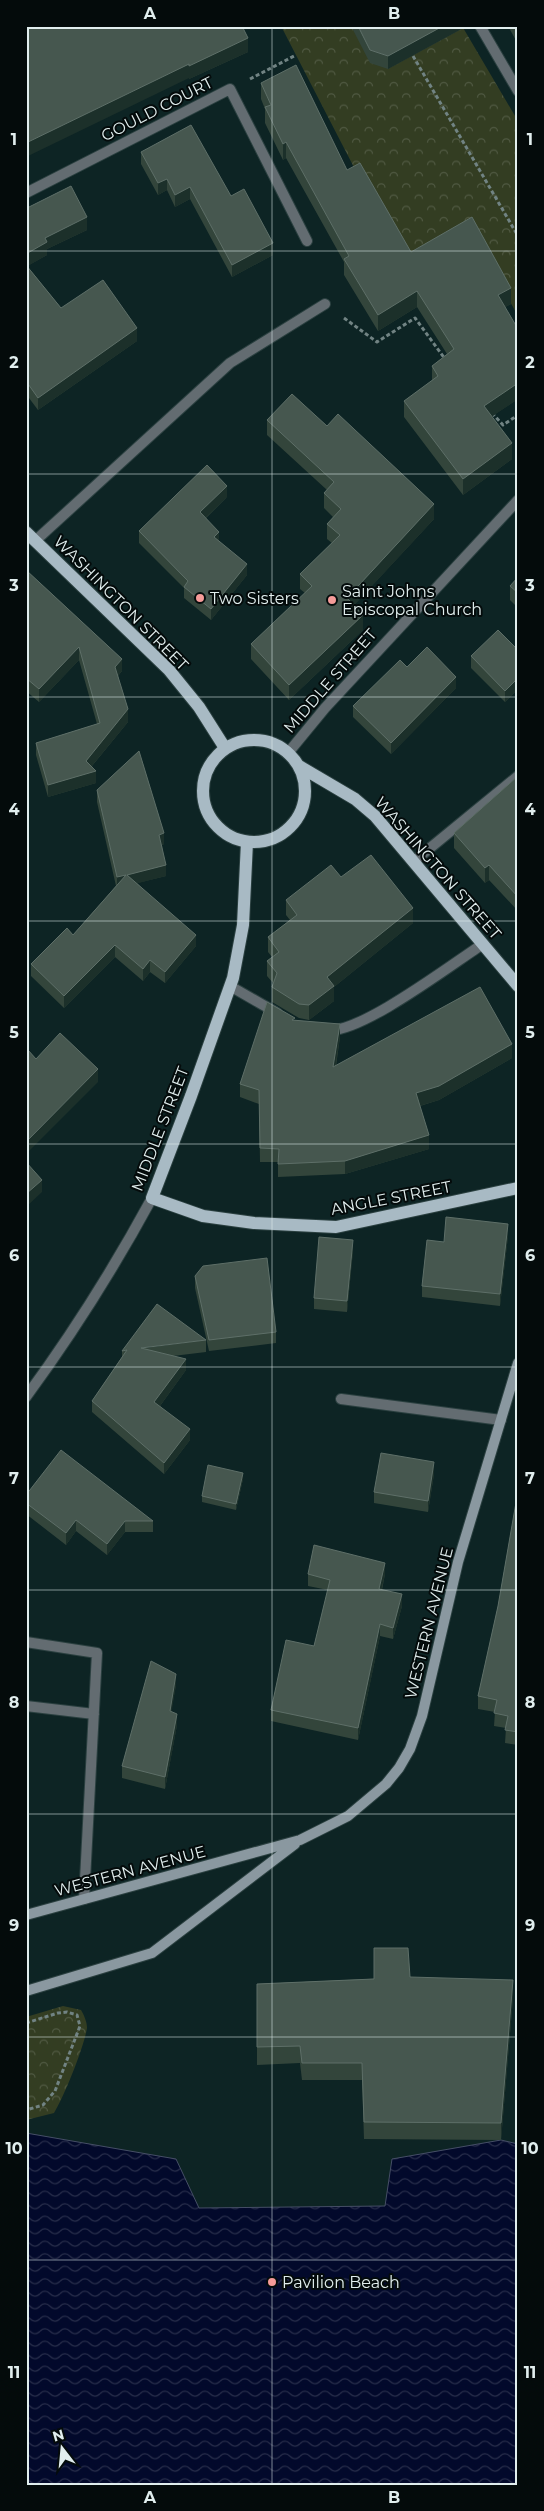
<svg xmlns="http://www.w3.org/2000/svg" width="544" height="2511" font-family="Montserrat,sans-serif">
	<defs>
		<pattern id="park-crowns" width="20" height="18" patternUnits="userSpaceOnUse" patternTransform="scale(1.25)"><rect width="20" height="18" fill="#333d22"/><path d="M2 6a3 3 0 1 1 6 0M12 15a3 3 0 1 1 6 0" fill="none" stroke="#505942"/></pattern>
		<pattern id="water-waves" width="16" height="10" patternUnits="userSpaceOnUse" patternTransform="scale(1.25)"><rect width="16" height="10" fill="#02092b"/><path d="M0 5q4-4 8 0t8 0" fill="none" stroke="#272d4a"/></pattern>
	</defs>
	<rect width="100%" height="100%" fill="#0d2424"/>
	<!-- park -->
	<path fill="url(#park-crowns)" d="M281,26H462L518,121V316L472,233L420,284L360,179Z
		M63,2006L81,2010C84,2015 87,2022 87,2028C84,2047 64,2097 54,2113L26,2120V2017Z"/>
	<!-- water -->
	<path fill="url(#water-waves)" stroke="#454e66" d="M26,2133L176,2159L199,2208L385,2206L392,2159L501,2140L518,2144V2485H26Z"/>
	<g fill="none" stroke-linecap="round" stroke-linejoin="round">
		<defs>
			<path id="service" d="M35,541L230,363L325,304
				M230,986L277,1013
				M328,1030C360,1034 452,964 483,944
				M341,1399L501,1420
				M26,1642L97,1653L84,1899
				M26,1706L94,1714"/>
			<path id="minor" d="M480,26L518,91
				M26,193L230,89L307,241
				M288,753L325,708L518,500
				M413,862L518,776"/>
			<path id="tertiary" d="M26,1397C73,1333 114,1268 152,1198"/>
			<path id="secondary" d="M26,1915L300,1840L348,1816L386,1784L399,1768L410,1749L422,1716L458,1562L518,1363
				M26,1991L152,1953L295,1844"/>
			<path id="primary" d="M26,532L169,670L199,707L225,748
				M203 791a51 51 0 1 1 102 0a51 51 0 1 1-102 0Z
				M299,766L355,799L375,816L518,986
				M247,842L243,925L233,978L191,1096L152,1198L203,1216L254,1223L336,1227L518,1188"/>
		</defs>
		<!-- service casing -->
		<use href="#service" stroke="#2b4040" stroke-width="12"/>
		<!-- minor casing -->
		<use href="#minor" stroke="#2b4040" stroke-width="12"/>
		<!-- tertiary casing -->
		<use href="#tertiary" stroke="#2b4040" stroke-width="12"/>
		<!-- secondary casing -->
		<use href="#secondary" stroke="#2b4040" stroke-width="12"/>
		<!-- primary casing -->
		<use href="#primary" stroke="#2b4040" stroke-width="14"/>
		<!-- path -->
		<path stroke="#718383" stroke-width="3" stroke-dasharray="4 2.5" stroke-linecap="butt" d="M413,56L518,236
			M250,79L296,55
			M344,318L377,342L415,318L445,359
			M492,413L503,425L518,415
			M26,2023L58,2013L67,2012L77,2015L80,2026L55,2091L43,2105L26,2110"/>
		<!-- service -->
		<use href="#service" stroke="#636c71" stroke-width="10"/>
		<!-- minor -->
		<use href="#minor" stroke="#636c71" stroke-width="10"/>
		<!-- tertiary -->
		<use href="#tertiary" stroke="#636c71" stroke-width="10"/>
		<!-- secondary -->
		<use href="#secondary" stroke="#8a98a0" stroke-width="10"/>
		<!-- primary -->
		<use href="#primary" stroke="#a8bac4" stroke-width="12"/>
	</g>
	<!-- wall -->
	<path fill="#33453b" d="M26,26L248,52L189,79V78Z
		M351,26H467L388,69L370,63Z
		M508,26H518V44Z
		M261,83L347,170L411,252L511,304L505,307L518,399L492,416L512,459L463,495L404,417V401L432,381V366L447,354L417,307L378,331L344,275V262L286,158L283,160L265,123V109L261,99Z
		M141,152L231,196L273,255L232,277L190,199L175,207L167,190L158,195L141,164Z
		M26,206L27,208L87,230L47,249V255L27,266L61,308L137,341L38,410L26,394Z
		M267,420L327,426L434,519L354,605L363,630L289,700L251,659V644L305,593L300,589V574L332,543L327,539V524L333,517L324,508V493L327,490L267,435Z
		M227,497L206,518L219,541L247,575L211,620L184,598V588L139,543V531Z
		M26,570L122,671L118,676L128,722L92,766L96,783L48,797L36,755V743L97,724L79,660L39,702L26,691Z
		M518,577V608L510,600V586Z
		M518,650V689L505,702L471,668V656Z
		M407,667L456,688L391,754L353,717V706Z
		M518,776V911L489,880L485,883L454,848V833Z
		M97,790L164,844L162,845L166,876L137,883L196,946L165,983L150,972L143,981L115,957L64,1008L31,976V964L73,935L116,886L97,802Z
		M341,877L413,923L334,987V1001L309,1020L299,1018L272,1002V987L273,983L267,976V961L272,957L268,952V937L290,920L286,915V900Z
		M295,1020L340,1037L336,1066L512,1058L439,1100L420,1106L429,1149L345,1174L278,1177V1162H260L259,1104L240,1097V1084Z
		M508,1236L500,1306L422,1297V1286L444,1242Z
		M353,1251L347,1312L314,1309V1298Z
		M195,1276L276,1332V1343L209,1351L195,1288Z
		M206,1340V1352L173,1356L186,1370L160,1406L190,1440L164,1474L92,1412V1401L122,1357V1351Z
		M434,1474L428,1512L374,1503V1492Z
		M243,1479L236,1510L202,1502V1496Z
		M518,1491V1745L505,1743L506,1728L494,1726L495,1712L478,1709V1696L498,1606Z
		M26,1495L153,1521V1532H125L107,1555L76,1531L66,1545L26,1514Z
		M308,1574H385L382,1590L402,1606L393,1639L380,1636L358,1740L271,1721V1710L314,1646L328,1590L308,1586Z
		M176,1685L171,1711L177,1725L165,1789L122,1778V1766Z
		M518,1772V1790H517V1777Z
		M410,1977L513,1998L501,2140L364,2139L362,2080H302L300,2063L257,2065V1984Z"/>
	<!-- shaded-wall -->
	<path fill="#1c302a" d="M443,26H467L388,69V56Z
		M248,38V52L189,79V66Z
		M189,64V78L26,157V143Z
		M286,142V158L283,160V144Z
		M167,179V190L158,195V183Z
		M190,187V199L175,207V195Z
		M87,217V230L47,249V255L26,267V254L45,238Z
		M273,243V255L232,277V265Z
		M511,288V304L498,311V295Z
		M417,291V307L378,331V315Z
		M137,328V341L38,410V398Z
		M518,383V399L484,422V406Z
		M512,443V459L463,495V479Z
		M227,486V497L200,523V512Z
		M434,504V519L347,613V598Z
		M219,532V544L214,537Z
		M247,564V575L211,620V609Z
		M363,615V630L289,700V685Z
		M79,647V660L39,702V689Z
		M122,659V671L115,679V667Z
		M456,677V688L391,754V743Z
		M518,678V689L505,702V691Z
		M128,709V722L86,773V761Z
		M96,771V783L48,797V785Z
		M164,833V844L159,846V835Z
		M166,865V876L127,886V875Z
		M489,865V880L485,883V868Z
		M126,875L117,888V877Z
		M413,908V923L334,987V1001L309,1020V1005L327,977Z
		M196,935V946L165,983V972Z
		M115,945V957L64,1008V996Z
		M150,960V972L143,981V969Z
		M340,1024V1037L333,1081V1067Z
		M512,1044V1058L439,1100L416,1107V1093Z
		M98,1069V1082L26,1154V1142Z
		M429,1135V1149L345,1174V1161Z
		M42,1180V1192L26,1207V1194Z
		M508,1224V1236L500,1306V1294Z
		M353,1240V1251L347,1312V1301Z
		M186,1359V1370L154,1414V1402Z
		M190,1429V1440L164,1474V1463Z
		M434,1462V1474L428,1512V1501Z
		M243,1473V1479L236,1510V1504Z
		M76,1520V1531L66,1545V1533Z
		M125,1521V1532L107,1555V1544Z
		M385,1563V1574L379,1600V1589Z
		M402,1594V1606L393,1639V1628Z
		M380,1624V1636L358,1740V1728Z
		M176,1674V1685L170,1722V1711Z
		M177,1714V1725L165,1789V1777Z
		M513,1980V1998L501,2140V2123Z"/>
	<!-- building -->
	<path fill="#46574f" stroke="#5e6f68" d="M26,26H242L248,38L189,66V64L26,143Z
		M358,26H443L388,56L370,50Z
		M296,65L347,170L360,163L411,252L472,217L511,288L498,295L518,329V383L484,406L512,443L463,479L404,401L438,376L432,366L454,349L417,291L378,315L344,259L349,256L286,142L283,144L265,107L271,105L261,83Z
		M191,125L231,196L244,189L273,243L232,265L190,187L175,195L167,179L158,183L141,152Z
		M71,186L87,217L45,238L47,242L26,254V206L27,208Z
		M26,265L61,308L103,280L137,328L38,398L26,381Z
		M292,394L327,426L338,414L434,504L347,598L363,615L289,685L251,644L312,586L300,574L340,535L327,524L341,509L324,493L334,482L267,420Z
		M207,465L227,486L200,512L219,532L214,537L247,564L211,609L184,587L188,581L139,531Z
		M26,570L122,659L115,667L128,709L86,761L96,771L48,785L36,743L100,723L79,647L39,689L26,678Z
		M518,577V593L510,586Z
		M498,630L518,650V678L505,691L471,656Z
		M427,647L456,677L391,743L353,706L400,660L407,667Z
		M139,751L164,833L159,835L166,865L127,875L196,935L165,972L150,960L143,969L115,945L64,996L31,964L67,928L73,935L126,875L117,877L97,790Z
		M518,776V897L489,865L485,868L454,833Z
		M371,855L413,908L327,977L334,986L309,1005L299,1004L272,987L277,973L267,961L279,952L268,937L297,915L286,900L331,865L341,877Z
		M480,987L512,1044L439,1086L416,1093L429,1135L345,1161L278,1164L279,1149L260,1148L259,1090L240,1084L267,1002L295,1018L292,1020L340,1024L333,1067Z
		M60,1033L98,1069L26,1142V1099L29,1096L26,1093V1052L28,1050L36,1059Z
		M26,1162L42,1180L26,1194Z
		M446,1217L508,1224L500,1294L422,1286L427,1240L444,1242Z
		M319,1237L353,1240L347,1301L314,1298Z
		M267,1258L276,1332L209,1340L195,1276L203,1266Z
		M157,1304L206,1340L141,1348L186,1359L154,1402L190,1429L164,1463L92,1401L127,1350L122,1351Z
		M61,1450L153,1521H125L107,1544L76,1520L66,1533L26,1503V1495Z
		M381,1453L434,1462L428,1501L374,1492Z
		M208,1465L243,1473L236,1504L202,1496Z
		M518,1491V1732L505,1730L508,1716L494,1713L497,1700L478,1696L498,1606Z
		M314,1545L385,1563L379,1589L402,1594L393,1628L380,1624L358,1728L271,1710L286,1640L314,1646L330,1580L308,1574Z
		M151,1661L176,1674L170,1711L177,1714L165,1777L122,1766Z
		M374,1948H408L410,1977L513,1980L501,2123L364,2122L362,2063H302L300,2046L257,2047V1984L374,1979Z"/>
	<!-- grid -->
	<path fill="none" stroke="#e1eeee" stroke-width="1" stroke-opacity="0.55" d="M272,26V2485M26,251H518M26,474H518M26,697H518M26,921H518M26,1144H518M26,1367H518M26,1590H518M26,1814H518M26,2037H518M26,2260H518"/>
	<!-- markers -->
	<g fill="#f59b99" stroke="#040b0b" stroke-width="2">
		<circle cx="200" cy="598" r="5"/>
		<circle cx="332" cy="600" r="5"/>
		<circle cx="272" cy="2282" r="5"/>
	</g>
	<g text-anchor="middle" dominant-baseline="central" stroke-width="4" stroke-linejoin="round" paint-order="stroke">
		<!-- street labels -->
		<g font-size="16" fill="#e1eeee" stroke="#040b0b">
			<text transform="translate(157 109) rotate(-27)">GOULD COURT</text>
			<text transform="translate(121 603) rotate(45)">WASHINGTON STREET</text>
			<text transform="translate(330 681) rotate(-49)">MIDDLE STREET</text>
			<text transform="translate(438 868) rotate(49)">WASHINGTON STREET</text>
			<text transform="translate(160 1129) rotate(-69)">MIDDLE STREET</text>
			<text transform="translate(391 1198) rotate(-11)">ANGLE STREET</text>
			<text transform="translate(429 1623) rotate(-76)">WESTERN AVENUE</text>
			<text transform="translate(130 1871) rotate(-15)">WESTERN AVENUE</text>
		</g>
		<!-- poi labels -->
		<g font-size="16" fill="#e1eeee" stroke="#040b0b" text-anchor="start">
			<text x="342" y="591">Saint Johns<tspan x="342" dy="18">Episcopal Church</tspan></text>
			<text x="210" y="598">Two Sisters</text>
			<text x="282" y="2282">Pavilion Beach</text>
		</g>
	</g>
	<!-- border -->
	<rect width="544" height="2511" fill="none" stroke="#040b0b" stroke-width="55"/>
	<!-- north arrow -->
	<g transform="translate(62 2448) rotate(344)" stroke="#040b0b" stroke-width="4" paint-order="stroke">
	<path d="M0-4L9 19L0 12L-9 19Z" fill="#e1eeee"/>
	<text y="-8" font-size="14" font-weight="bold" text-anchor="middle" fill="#e1eeee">N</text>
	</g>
	<rect x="28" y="28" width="488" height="2456" fill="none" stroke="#e1eeee" stroke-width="2"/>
	<g font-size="16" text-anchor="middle" font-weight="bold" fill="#e1eeee">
		<text x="150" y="19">A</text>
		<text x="394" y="19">B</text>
		<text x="14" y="145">1</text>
		<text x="530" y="145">1</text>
		<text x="14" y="368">2</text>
		<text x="530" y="368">2</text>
		<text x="14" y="591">3</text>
		<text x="530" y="591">3</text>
		<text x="14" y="815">4</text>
		<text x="530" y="815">4</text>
		<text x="14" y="1038">5</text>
		<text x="530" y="1038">5</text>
		<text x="14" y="1261">6</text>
		<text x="530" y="1261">6</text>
		<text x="14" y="1484">7</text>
		<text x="530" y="1484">7</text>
		<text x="14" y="1708">8</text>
		<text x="530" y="1708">8</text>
		<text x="14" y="1931">9</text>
		<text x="530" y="1931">9</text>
		<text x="14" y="2154">10</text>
		<text x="530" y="2154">10</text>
		<text x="14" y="2378">11</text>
		<text x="530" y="2378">11</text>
		<text x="150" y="2503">A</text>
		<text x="394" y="2503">B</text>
	</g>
</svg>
